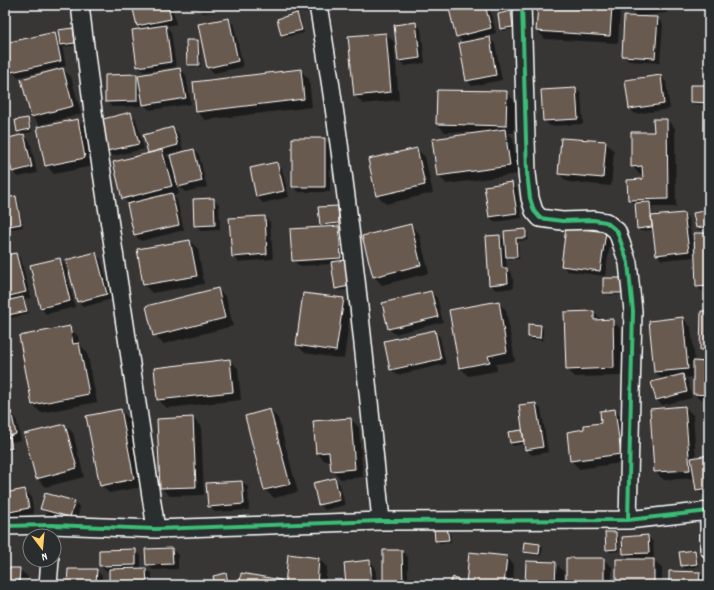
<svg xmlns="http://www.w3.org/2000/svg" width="714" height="590" font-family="Dekko,sans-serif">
	<rect width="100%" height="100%" fill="#373635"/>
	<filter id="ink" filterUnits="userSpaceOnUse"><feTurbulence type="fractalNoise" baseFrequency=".025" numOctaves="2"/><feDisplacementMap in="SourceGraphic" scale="8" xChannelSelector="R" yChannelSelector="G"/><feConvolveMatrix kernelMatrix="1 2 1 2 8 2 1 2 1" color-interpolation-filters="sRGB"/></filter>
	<g filter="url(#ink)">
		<!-- shadow -->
		<path fill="#0007" d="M113,5H128V8L116,9Z
			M133,5H172L176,24L166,26L171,32L176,67L144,72L138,66L142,30L138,26Z
			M197,5H215V6L226,5V6L215,8V12L203,13L198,8Z
			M341,5H380L348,12Z
			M395,5H425L397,7Z
			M449,5H489L496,33L463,42L457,36Z
			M539,5H614L620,11L618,43L545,39L537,30Z
			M628,5H667V13L637,16L628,8Z
			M511,12L513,15L515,29L503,31L501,29Z
			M297,14L300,17L304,33L285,37L282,35L278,19Z
			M657,18L663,24L660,63L629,61L623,55Z
			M229,19L234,25L243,67L214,73L208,67Z
			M416,23L421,29L425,63L405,66L399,61Z
			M72,29L75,31L77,45L64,47L62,45L66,66L18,77L12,71L54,33L60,39Z
			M385,34L394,42L399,100L363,104L355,95Z
			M490,38L495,44L502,80L472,86L467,80Z
			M197,41L200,43L201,67H190L188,65Z
			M63,69L71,77L81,114L40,125L32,117L22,80Z
			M180,69L186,75L191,104L150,110L142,103V106L112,107L106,101L136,75L140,78Z
			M300,70L309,79L312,107L205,120L197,112Z
			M660,76L666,82L670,109L635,114L630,108Z
			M709,86V105L693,104L691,102Z
			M576,89L581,94L583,124L550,126L544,121Z
			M506,92L515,101L514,133H508L513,138L518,174L447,184L438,176L433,140L478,134V133L445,132L437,124Z
			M131,113L136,119L144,149L113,156L108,151L100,121Z
			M28,119L30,122L32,132L21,134L18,131Z
			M78,120L86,128L93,166L54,174L46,165Z
			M667,120L675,128L676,207H652L653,217L684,214L689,219L694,257L662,260L657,255L654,230L640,231L638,228L636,206L629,199L644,180V175H640L632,166L655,133Z
			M173,128L179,134L183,150L166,155L173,161L194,150L199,155L207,187L185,192L177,185L179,194L173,196L177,200L184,230L141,241L135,235L129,204L123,198L150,154L149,152Z
			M24,135L30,141L37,173L18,177L13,172Z
			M325,139L330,145V192H299L293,187Z
			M605,142L614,151L611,186L568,182L559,174Z
			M417,149L425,157L433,193L386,204L377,195Z
			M5,155L7,156L11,175L5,176Z
			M277,163L282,169L289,197L263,203L257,197L251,169Z
			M511,183L517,188L522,218L495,222L490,217L485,187Z
			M15,197L18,200L23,227L12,229L10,226L5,199Z
			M213,199L219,204L220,230L201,231L195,226Z
			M337,207L340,210L341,225L337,226L344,233L351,289L339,291L336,288L332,264L299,266L293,260L325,228L321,224Z
			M709,211V229L699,230L697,228Z
			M264,217L270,222L273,259L239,262L233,256Z
			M410,225L419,233L429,273L382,285L374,276Z
			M525,230L528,233V240L518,241L519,259H509L506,257L507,269L512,274L514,288L496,290L490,284L500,236L506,242Z
			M605,233L611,239L605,276L567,271L562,265Z
			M709,234V295H706L697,286Z
			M190,241L198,249L204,284L152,293L144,285L138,250Z
			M95,253L101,259L112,299L84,307L78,301Z
			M16,254L21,259L31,298L24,299L29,313L12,318L9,315L7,304H5V256Z
			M60,259L65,265L75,307L46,314L41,308L31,266Z
			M604,279L627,295H607L604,292Z
			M217,289L226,297L233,326L163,344L154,335Z
			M431,292L437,298L443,322L395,334L389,329L383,304Z
			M343,299L351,308L344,359L305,353L297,345Z
			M498,302L506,310L515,361L496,364L497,371L468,376L460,367Z
			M593,312L602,320H612L621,329L622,376L575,377L567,369Z
			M709,312V355H707L701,349Z
			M683,319L691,327L695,362L709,363V400L699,399L694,394V377L685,378L688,381L692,398L662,405L657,400L663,380L655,372Z
			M541,326L543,328V340H532L529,337Z
			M69,328L78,336L79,344L87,352L97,402L41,413L33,405Z
			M435,331L440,337L446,364L397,375L391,369Z
			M229,360L238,368L241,400L167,408L158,400L155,368Z
			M536,404L541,409L548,452L532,455L526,449V443L513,446L511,443L509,433L521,431L524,434Z
			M685,407L693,415L696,458L709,456V494L703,495L697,489L695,478L664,480L655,472L651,410Z
			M121,410L129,419L142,487L109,493L101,485Z
			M270,410L278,418L298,492L274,498L265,490L246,416Z
			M614,410L623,418L628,462L579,469L571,460L585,430L602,424Z
			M11,413L16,418L21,440L12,442L14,450L5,452V414Z
			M193,418L201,427L204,495L170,496L161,488L158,420Z
			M350,419L359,427L363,477L341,479L332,470L331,461H325L317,453Z
			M65,425L73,433L84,477L45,487L37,478Z
			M335,479L340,485L345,505L325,510L319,504Z
			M242,482L248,487L249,510L215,512L209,506Z
			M25,491L31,496L34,514L9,518L5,515V494Z
			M75,502L80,508L76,522L47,514L41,508Z
			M447,528L450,531L451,542L439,543L436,541Z
			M616,533L618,535L619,551L610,552L607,549Z
			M647,536L653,542L654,558H652L662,568V585H617L630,560L624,554L623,538Z
			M525,543L540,545L543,548L541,556L527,554L524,551Z
			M172,549L178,555V569L153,570L147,565Z
			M135,550L141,556V569H146L152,574V585H110V571H106L100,566Z
			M402,551L408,557V585H384Z
			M694,551L697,553L699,566L685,569L682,566L680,553Z
			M506,556L514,565L513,585H467Z
			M319,559L327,567L325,585H286Z
			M603,559L612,567V585H567Z
			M370,561L375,567L377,585H347Z
			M556,563L564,572V585H526Z
			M5,569H19L28,577V585H5Z
			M96,570L102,576V585H68Z
			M699,573L705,578V585H670Z
			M226,574L229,577L230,585H216Z
			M280,581L285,585H241Z"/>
		<!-- building -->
		<path fill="#695a4f" stroke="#fff" d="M132,5H168L171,19L137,26Z
			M448,5H485L491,28L456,37Z
			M538,5H612L610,36L536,31Z
			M627,5H657L627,8Z
			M511,11L513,27L500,29L498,14Z
			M297,13L302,30L281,35L277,19Z
			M624,16L658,17L655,58L622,56Z
			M229,18L238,61L207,68L198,24Z
			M416,22L420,58L398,61L394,25Z
			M166,25L171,62L137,67L132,30Z
			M73,28L75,43L60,45L58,30Z
			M55,32L61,61L11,72L5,43Z
			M386,33L391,92L354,96L348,36Z
			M490,37L496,75L466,81L459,43Z
			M186,40H198L199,65H187Z
			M63,68L73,106L31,117L21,79Z
			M180,68L186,98L143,105L138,75Z
			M301,69L304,99L196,112L193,82Z
			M137,74V101L105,102V75Z
			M661,75L664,104L629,109L625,80Z
			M690,85H709V103L690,102Z
			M576,88L578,119L543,121L541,90Z
			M437,90L507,91L506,126L436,124Z
			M131,112L139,144L107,151L99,120Z
			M28,118L30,129L17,132L15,120Z
			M78,119L85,158L45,166L37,127Z
			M653,119H667L668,199L628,200L627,180L643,179L642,166L631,167V132H654Z
			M173,127L178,145L148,153L143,135Z
			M505,129L510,166L437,176L432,139Z
			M24,134L32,167L12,172L5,144V139Z
			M292,138H325V187H292Z
			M561,138L606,141L603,178L558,174Z
			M417,148L425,185L376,196L368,159Z
			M194,149L202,181L178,187L170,155Z
			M162,150L172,186L122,199L113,162Z
			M277,162L284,191L256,197L250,168Z
			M512,182L517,213L489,217L484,186Z
			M172,193L179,225L134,235L127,204Z
			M16,196L21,224L9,226L5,198Z
			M214,198L215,225L194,226L193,199Z
			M650,202L652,227L637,229L635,203Z
			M338,206L339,223L320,225L318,207Z
			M709,210V226L696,228L693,213Z
			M684,213L689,251L656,255L651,216Z
			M265,216L267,254L232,257L229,218Z
			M411,224L421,265L373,277L362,236Z
			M339,226L341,258L292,261L290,229Z
			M566,227L606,232L600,271L561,266Z
			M526,229V238H516L517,257H506L504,231Z
			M694,233H709V286L696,287Z
			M500,235L502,268H507L508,283L489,285L486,236Z
			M190,240L197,276L143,285L137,249Z
			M96,252L107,294L77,302L66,260Z
			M16,253L26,292L5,297V255Z
			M60,258L70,301L40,308L30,265Z
			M345,260L349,286L335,289L331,262Z
			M603,278H625V293H603Z
			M218,288L225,318L153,336L146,306Z
			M431,291L438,317L388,329L382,303Z
			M303,293L344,298L336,351L296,345Z
			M23,297L27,311L8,315L5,301Z
			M499,301L507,352L488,356L490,362L459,368L449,310Z
			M594,311V320L613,319L614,368L566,370L564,312Z
			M701,311H709V350H700Z
			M683,317L688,369L654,372L649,321Z
			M528,324L541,325L540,338L528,337Z
			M70,326L73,344L79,343L89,394L32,405L19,336Z
			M435,330L441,359L390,370L384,341Z
			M230,359L233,392L157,400L154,368Z
			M693,361L709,362V395L693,394Z
			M683,374L687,392L656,400L651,382Z
			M536,403L543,447L525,450L519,405Z
			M685,406L690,470L654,472L650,409Z
			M121,409L134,479L100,486L86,416Z
			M270,409L290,484L264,490L245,416Z
			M615,409L621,454L570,461L567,432L584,429V425L601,423L600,411Z
			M11,411L16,434L5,437V413Z
			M193,417L196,487L160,488L157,419Z
			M351,418L355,469L331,471L329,452L316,453L313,421Z
			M65,424L77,468L36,479L24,434Z
			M522,430L524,441L510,443L508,432Z
			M10,437L12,448L5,450V438Z
			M709,455V488L696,490L691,458Z
			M335,478L340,500L318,505L313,483Z
			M242,481L244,504L208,507L206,483Z
			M25,489L29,508L5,513V493Z
			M45,493L75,501L70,517L40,509Z
			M447,527L449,540L435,541L434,528Z
			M605,532H616L617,549L606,550Z
			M648,535L649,553L623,554L622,537Z
			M524,542L540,544L539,554L523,552Z
			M172,548L173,564L146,565L145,549Z
			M136,549V565L99,566V550Z
			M383,550H402L403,585H383Z
			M695,550L697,564L681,566L679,552Z
			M469,552L507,556L504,585H466Z
			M288,554L319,558L317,585H285Z
			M566,558H604V585H566Z
			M616,559H654V585H616Z
			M370,560L372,585H346L344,563Z
			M526,561L556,562L555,585H525Z
			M5,568H20L19,585H5Z
			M146,568L147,585H109V569Z
			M68,569H97L96,585H67Z
			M669,571L700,572L699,585H669Z
			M226,573L229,585H215L213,576Z
			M241,573L281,580L280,585H240Z
			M453,577L463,583L462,585H449Z"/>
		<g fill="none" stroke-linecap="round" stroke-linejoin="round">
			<defs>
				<path id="street" d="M80,5L94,120L156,529
					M318,5C347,176 364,348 381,521
					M522,5L527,173L530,198L534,211L540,218L562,221L593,220L606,222L617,231L628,263L633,311L628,520
					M709,511V549
					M5,526L52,525L156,529L381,521L628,520L709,511
					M48,585L50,560"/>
			</defs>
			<!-- street casing -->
			<use href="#street" stroke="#fff" stroke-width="20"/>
			<!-- street -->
			<use href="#street" stroke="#2a2d2e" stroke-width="17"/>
			<defs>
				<path id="cycleway" d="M522,5L527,173L530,198L534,211L540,218L562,221L593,220L606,222L617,231L628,263L633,311L628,520
					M5,526L52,525L156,529L381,521L628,520L709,511"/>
			</defs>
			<!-- cycleway casing -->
			<use href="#cycleway" stroke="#2a2d2e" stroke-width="6"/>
			<!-- cycleway -->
			<use href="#cycleway" stroke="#3abd76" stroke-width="4"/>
		</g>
	</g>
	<!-- margin -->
	<rect width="714" height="590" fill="none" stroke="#2a2d2e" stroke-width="20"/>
	<rect x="10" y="10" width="694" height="570" fill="none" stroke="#fff" stroke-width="1.5" filter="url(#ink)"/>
	<!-- north arrow -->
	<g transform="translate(42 548) rotate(164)"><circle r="19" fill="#2a2d2e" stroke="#7f8182"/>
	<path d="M0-3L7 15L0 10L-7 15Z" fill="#ffd166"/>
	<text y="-6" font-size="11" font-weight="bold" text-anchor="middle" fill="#ffffff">N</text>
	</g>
</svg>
